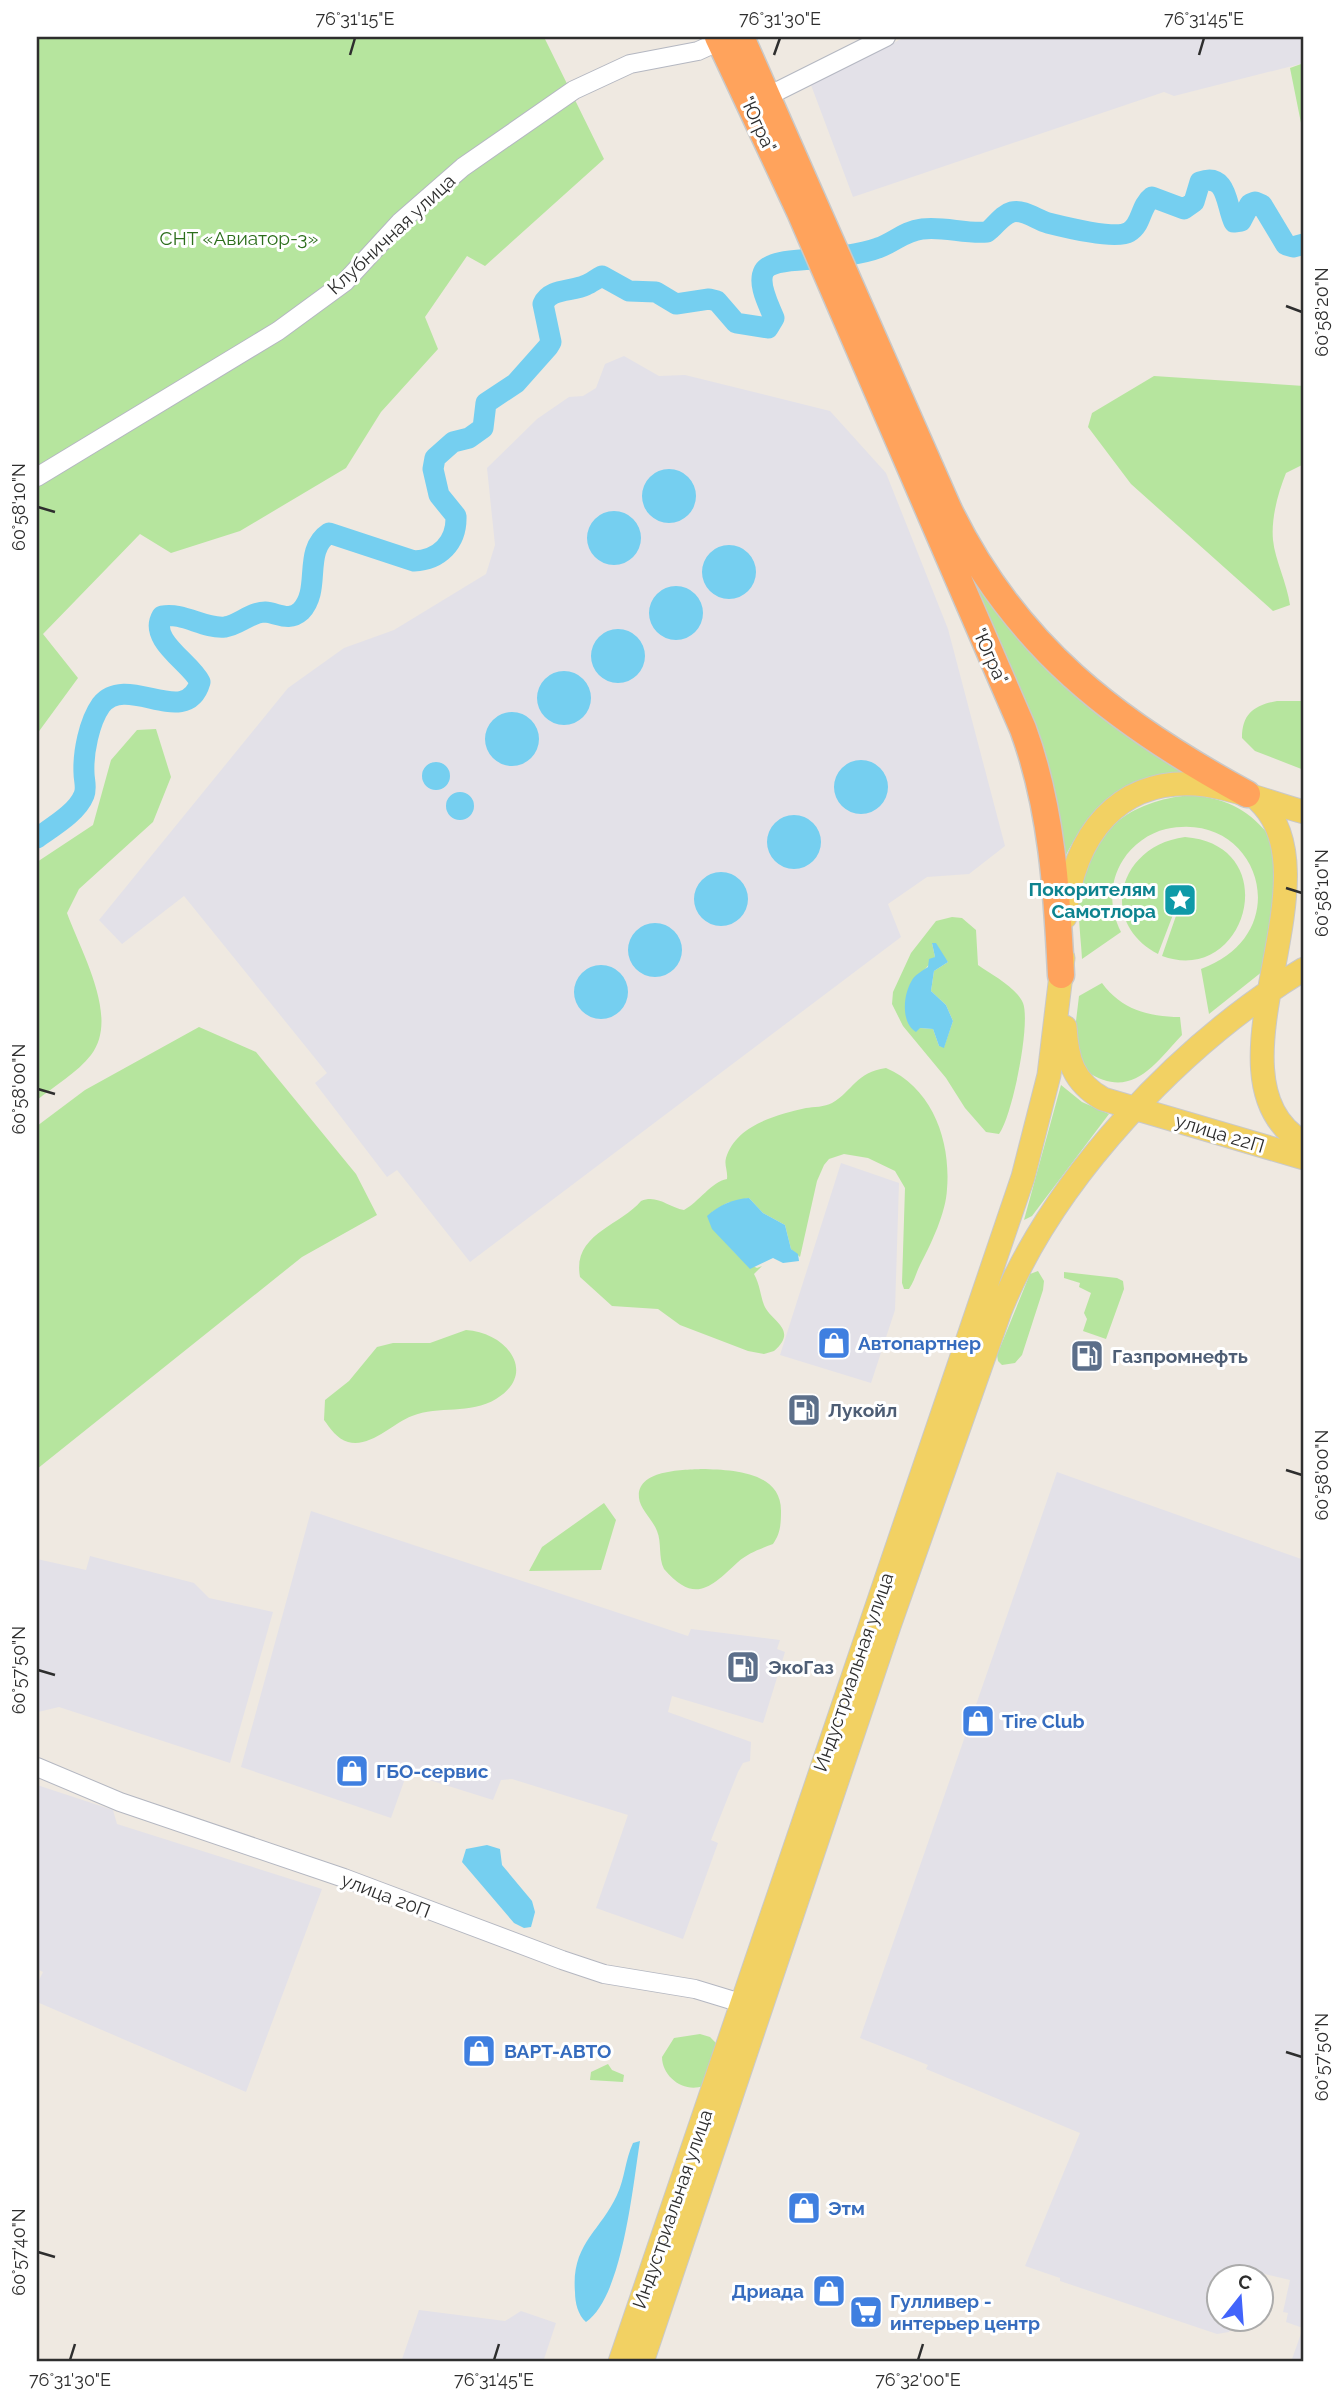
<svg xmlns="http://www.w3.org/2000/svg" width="1341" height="2399" font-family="Raleway,sans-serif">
	<rect width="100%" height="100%" fill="#efe9e1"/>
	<!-- industrial -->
	<path fill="#e3e1e8" d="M905,37H1304V63L1174,96L1164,92L853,197L811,85Z
		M624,356L659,376L685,375L830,411L886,473L948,629L1005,846L969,874L927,877L888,904L901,937L470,1262L397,1170L387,1177L315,1083L327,1073L184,896L122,944L99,920L288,688L344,648L394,630L486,574L495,545L487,468L537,419L569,397L583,396L596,388L605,364Z
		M841,1163L899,1183L895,1310L871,1383L780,1355Z
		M1057,1472L1304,1560V2362H1291L1303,2328L1286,2322L1288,2313L1283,2312L1290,2280L1260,2273L1258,2276H1218V2318L1236,2319L1229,2332L1217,2334L1060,2281V2278L1025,2266L1080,2133L926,2069L928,2065L860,2038Z
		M311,1511L688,1636L691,1629L780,1640L777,1649L785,1652L763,1723L672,1696L668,1712L751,1742L750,1761L743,1763L738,1772L711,1840L718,1843L683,1939L596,1908L628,1815L512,1779L501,1780L493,1800L407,1773L391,1818L241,1767Z
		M90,1556L194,1583L209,1598L273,1612L230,1763L59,1707L38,1712L37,1559L86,1570Z
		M37,1785L113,1810L117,1824L322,1889L246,2092L37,2002V1984L43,1972L37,1969Z
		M419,2310L505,2321L521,2311L556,2323L543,2362H401Z"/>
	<!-- green -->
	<path fill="#b6e59e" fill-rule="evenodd" d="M37,37H544L604,159L485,266L467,256L425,317L438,349L381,412L346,468L240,531L171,553L140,534L43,634L78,678L37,734Z
		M1304,63V138L1290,68Z
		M850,297L975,578L1196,774C1135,766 1090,806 1065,857Z
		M1154,376L1304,386V464L1286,473C1278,493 1271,518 1273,540C1275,560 1287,583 1290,605L1273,611L1131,484L1088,427L1092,413Z
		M1277,701H1304V770L1255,751L1242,738C1242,713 1255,705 1277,701Z
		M156,729L171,777L153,822L79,889L67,913C81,952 120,1018 91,1055C78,1072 53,1087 37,1100V862L93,825L111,760L137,730Z
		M1190,795C1237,799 1255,816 1283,852L1268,967L1209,1014L1201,969C1300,933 1258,808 1166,829C1149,833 1132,845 1123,860C1109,882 1109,908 1121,932L1082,959C1081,938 1077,915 1080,894C1088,831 1130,801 1190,795Z
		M1185,837C1286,845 1247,987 1162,956L1177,913H1187L1194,905L1191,891L1179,887L1169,893L1167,904L1174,912L1158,954C1096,921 1120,845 1185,837Z
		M952,917L962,918L976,930L978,965C992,975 1016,987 1023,1003C1031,1024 1012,1117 999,1134L986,1132L965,1108L946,1078L903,1026L892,1004L893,992L911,953L936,921ZM932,943L948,962L934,971L931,991L946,1005L953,1021L944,1047L939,1046L933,1029L920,1028L908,1020C904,979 913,987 935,957Z
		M1102,983C1121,1009 1148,1017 1180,1017L1182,1035C1153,1066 1131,1101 1086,1071L1074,1038L1079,996Z
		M199,1027L256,1052L356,1174L377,1215L302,1257L37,1469V1126L85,1090Z
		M886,1068C933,1088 951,1142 947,1189C946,1213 931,1244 920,1265C916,1273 914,1282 909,1289H904L902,1283L905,1188L895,1171L868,1158L844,1154L829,1159L824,1165L817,1181L800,1257L791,1249L785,1225L763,1213L749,1198L727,1203L712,1212C720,1237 732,1256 757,1268L762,1266L754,1274C760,1285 760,1294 764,1305C771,1322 799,1329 774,1351L764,1354L748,1351L680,1325L658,1309L612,1306L580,1277C572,1234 620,1226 641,1201C657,1194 668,1207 684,1210C699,1202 711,1182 727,1179C728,1171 724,1165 726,1158C736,1125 776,1115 806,1108C813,1107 825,1107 832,1103C853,1091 856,1072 886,1068Z
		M1061,1085L1082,1102L1109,1114L1032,1216L1024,1220Z
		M1038,1271L1044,1281L1043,1290L1022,1355L1015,1363L1002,1365L998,1361L997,1355L1030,1274Z
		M1064,1272L1117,1278L1123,1281L1124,1289L1106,1339L1083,1331L1087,1319L1084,1313L1091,1293L1079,1287L1080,1283L1064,1278Z
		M466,1330C506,1332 539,1373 496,1399C470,1415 439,1405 412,1416C393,1423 371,1448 348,1442C337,1439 330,1428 324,1420L325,1400L349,1381L377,1347L393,1343H430Z
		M702,1469C732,1470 782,1471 781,1512C781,1525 780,1534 773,1544C760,1549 748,1553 738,1562C711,1587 695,1605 664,1569C658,1557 662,1543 657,1531C653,1520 640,1509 639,1498C636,1469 685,1470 702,1469Z
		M604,1503L616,1520L601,1570L529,1571L542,1547Z
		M700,2034L710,2037L717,2044L703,2086C684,2093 662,2077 662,2057L674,2038Z
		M608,2064L612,2070L624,2075L623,2082L590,2080L591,2072Z"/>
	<!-- water -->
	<path fill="#75cff0" d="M642 496a27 27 0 1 1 54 0a27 27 0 1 1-54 0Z
		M587 538a27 27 0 1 1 54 0a27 27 0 1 1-54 0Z
		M702 572a27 27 0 1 1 54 0a27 27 0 1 1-54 0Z
		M649 613a27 27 0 1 1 54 0a27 27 0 1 1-54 0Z
		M591 656a27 27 0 1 1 54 0a27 27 0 1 1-54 0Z
		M537 698a27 27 0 1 1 54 0a27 27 0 1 1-54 0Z
		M485 739a27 27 0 1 1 54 0a27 27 0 1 1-54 0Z
		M834 787a27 27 0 1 1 54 0a27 27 0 1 1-54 0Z
		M422 776a14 14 0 1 1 28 0a14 14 0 1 1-28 0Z
		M446 806a14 14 0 1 1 28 0a14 14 0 1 1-28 0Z
		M767 842a27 27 0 1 1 54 0a27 27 0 1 1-54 0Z
		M694 899a27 27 0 1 1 54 0a27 27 0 1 1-54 0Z
		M628 950a27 27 0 1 1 54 0a27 27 0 1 1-54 0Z
		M932,943H936L948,962L934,971L931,991L946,1005L953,1021L944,1048L939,1046L933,1029L920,1028L916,1032C901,1023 903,996 911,982C914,975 922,971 928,967L929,959L935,957Z
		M574 992a27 27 0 1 1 54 0a27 27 0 1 1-54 0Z
		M749,1198L763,1213L785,1225L791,1249L798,1254L799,1261L783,1263L773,1258L750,1269L712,1229L707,1216C719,1205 733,1199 749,1198Z
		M487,1845L500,1849L502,1865L532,1901L535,1912L531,1927L524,1928L514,1923L462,1862L466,1849Z
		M640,2141C633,2183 623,2297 586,2322C578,2315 575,2303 575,2292C571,2244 600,2232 617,2195C625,2178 625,2160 633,2143Z"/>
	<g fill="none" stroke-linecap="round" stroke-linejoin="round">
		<!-- river -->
		<path stroke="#75cff0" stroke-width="21" d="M37,838C52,827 77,813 84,795C87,788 84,780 84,773C83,753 89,722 101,705C127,672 186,730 200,682C191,663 148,640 162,616C184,612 203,629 225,627C239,625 251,612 265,612C278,613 289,622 301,611C322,589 302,551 329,533L414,561C439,560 457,543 456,516L439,495L433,469L435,458L453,442L469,438L483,428L486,403L516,383L548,347L551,342L543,304C550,288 572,292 586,285C591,283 596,279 602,276L629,291L656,292L676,304L709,299L717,301L736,323L768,328L774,318C769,305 757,284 764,271C772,258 815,260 831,258C846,255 863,254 878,248C895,242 904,231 922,229C943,226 965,234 987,232C996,226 1001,215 1012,212C1024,209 1037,220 1048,223C1064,227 1116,240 1129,232C1142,225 1140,206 1152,197L1184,209L1194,202L1200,182C1228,172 1226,206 1234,222L1241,221L1250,204L1255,202L1262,205L1286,245L1293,247L1304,244"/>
		<defs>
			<path id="minor" d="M768,96L886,37
				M37,477L278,331L345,282L400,222L463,167L574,90L630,64L698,51L720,41
				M37,1767L120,1802L344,1878L562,1960L604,1974L695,1989L741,2003"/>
			<path id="major" d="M1259,801C1341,879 1196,1079 1304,1143
				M1065,917C1073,837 1117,774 1206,785C1240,790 1271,803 1304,812
				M1065,1027C1067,1060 1073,1082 1103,1099L1304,1158
				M620,2362L1023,1177L1049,1075L1063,958
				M642,2362L889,1626L1000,1311C1053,1178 1182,1043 1304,969"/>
			<path id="highway" d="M718,37L800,212L1023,729C1052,808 1057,892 1061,975
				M741,37L949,510C1015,646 1116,723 1247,794"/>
		</defs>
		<!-- minor casing -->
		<use href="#minor" stroke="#b4b7c1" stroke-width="20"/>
		<!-- major casing -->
		<use href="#major" stroke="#c9c9c9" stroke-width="25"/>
		<!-- highway casing -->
		<use href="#highway" stroke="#c9c9c9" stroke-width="29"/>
		<!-- minor -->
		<use href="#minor" stroke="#fff" stroke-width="18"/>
		<!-- major -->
		<use href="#major" stroke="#f2d163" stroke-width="23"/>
		<!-- highway -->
		<use href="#highway" stroke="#ffa35c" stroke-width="26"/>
	</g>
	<!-- ticks -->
	<path fill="none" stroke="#2e2e2e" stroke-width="2.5" d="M350,55L355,38M774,55L780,38M1199,55L1204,38M1286,306L1302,312M38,507L55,512M1286,888L1302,893M38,1089L55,1094M1286,1470L1302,1475M38,1670L55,1675M1286,2052L1302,2057M38,2252L55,2257M70,2360L75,2344M494,2360L499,2344M918,2360L923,2344"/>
	<!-- icons -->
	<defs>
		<symbol id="sight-square" viewBox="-11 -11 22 22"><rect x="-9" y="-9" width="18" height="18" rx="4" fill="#0f9aa8" stroke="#fff"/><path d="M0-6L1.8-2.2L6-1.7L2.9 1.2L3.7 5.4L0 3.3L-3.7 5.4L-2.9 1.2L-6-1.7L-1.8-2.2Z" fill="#fff"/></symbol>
		<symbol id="shop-square" viewBox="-11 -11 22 22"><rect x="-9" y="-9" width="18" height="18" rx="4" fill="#3f7fe0" stroke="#fff"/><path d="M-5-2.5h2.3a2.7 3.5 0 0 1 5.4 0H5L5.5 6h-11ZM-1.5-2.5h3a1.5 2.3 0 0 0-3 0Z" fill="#fff"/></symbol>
		<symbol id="fuel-square" viewBox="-11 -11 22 22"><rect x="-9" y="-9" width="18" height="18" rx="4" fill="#5c6f8a" stroke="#fff"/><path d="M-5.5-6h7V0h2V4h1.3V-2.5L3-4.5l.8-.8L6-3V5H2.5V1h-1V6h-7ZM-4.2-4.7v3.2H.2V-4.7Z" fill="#fff"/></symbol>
		<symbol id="supermarket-square" viewBox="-11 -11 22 22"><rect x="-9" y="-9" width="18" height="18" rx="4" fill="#3f7fe0" stroke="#fff"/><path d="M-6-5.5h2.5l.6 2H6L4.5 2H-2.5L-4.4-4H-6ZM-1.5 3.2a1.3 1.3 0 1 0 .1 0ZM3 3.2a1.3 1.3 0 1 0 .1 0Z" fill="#fff"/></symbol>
	</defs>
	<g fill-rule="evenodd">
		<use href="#sight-square" x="1161" y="881" width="38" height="38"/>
		<use href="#shop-square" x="815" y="1324" width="38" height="38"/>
		<use href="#fuel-square" x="1068" y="1337" width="38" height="38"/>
		<use href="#fuel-square" x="785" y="1391" width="38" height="38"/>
		<use href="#fuel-square" x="724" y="1648" width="38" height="38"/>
		<use href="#shop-square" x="959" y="1702" width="38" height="38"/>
		<use href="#shop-square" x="333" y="1752" width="38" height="38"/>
		<use href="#shop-square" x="460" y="2032" width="38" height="38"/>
		<use href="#shop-square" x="785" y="2189" width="38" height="38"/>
		<use href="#shop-square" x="810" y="2272" width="38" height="38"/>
		<use href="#supermarket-square" x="847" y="2293" width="38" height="38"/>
	</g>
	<g text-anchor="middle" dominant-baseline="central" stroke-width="6" stroke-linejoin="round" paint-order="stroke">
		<!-- street labels -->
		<g font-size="19" fill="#2e2e2e" stroke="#fff">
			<text transform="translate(759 124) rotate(65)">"Югра"</text>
			<text transform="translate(391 234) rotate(-43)">Клубничная улица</text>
			<text transform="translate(991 656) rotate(66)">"Югра"</text>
			<text transform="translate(1220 1133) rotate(17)">улица 22П</text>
			<text transform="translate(853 1672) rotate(-71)">Индустриальная улица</text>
			<text transform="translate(386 1895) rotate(21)">улица 20П</text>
			<text transform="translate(672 2209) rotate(-71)">Индустриальная улица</text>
		</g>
		<!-- park labels -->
		<g font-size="19" fill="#2c6e1b" stroke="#fff">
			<text x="239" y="238">СНТ «Авиатор-3»</text>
		</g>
		<!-- culture labels -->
		<g font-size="19" font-weight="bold" fill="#0d838f" stroke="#fff" text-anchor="end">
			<text x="1156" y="889">Покорителям<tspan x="1156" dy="22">Самотлора</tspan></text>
		</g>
		<!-- shop labels -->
		<g font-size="19" font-weight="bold" fill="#366cbe" stroke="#fff" text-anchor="start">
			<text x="858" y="1343">Автопартнер</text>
			<text x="1002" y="1721">Tire Club</text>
			<text x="376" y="1771">ГБО-сервис</text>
			<text x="504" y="2051">ВАРТ-АВТО</text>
			<text x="828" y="2208">Этм</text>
			<text x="804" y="2291" text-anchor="end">Дриада</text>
			<text x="890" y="2301">Гулливер -<tspan x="890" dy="22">интерьер центр</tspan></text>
		</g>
		<!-- service labels -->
		<g font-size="19" font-weight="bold" fill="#4e5e75" stroke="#fff" text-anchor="start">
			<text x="1112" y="1356">Газпромнефть</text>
			<text x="828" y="1410">Лукойл</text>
			<text x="768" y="1667">ЭкоГаз</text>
		</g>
	</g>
	<!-- border -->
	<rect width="1341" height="2399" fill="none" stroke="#ffffff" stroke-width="77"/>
	<!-- north arrow -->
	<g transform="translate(1240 2298) rotate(17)"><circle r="33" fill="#ffffff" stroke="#ababab" stroke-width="2"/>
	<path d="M0-5L12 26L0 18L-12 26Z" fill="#4264fb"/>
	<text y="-10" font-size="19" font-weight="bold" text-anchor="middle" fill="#2e2e2e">С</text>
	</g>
	<rect x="38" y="38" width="1264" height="2322" fill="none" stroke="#2e2e2e" stroke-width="2.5"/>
	<g font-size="18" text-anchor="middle" fill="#2e2e2e">
		<text x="355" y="25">76°31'15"E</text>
		<text x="780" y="25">76°31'30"E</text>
		<text x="1204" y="25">76°31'45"E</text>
		<text transform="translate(1322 312) rotate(-90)" y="6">60°58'20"N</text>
		<text transform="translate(19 507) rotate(-90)" y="6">60°58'10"N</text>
		<text transform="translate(1322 893) rotate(-90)" y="6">60°58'10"N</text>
		<text transform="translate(19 1089) rotate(-90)" y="6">60°58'00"N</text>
		<text transform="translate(1322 1475) rotate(-90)" y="6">60°58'00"N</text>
		<text transform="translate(19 1670) rotate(-90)" y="6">60°57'50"N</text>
		<text transform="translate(1322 2057) rotate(-90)" y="6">60°57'50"N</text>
		<text transform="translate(19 2252) rotate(-90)" y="6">60°57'40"N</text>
		<text x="70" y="2386">76°31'30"E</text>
		<text x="494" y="2386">76°31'45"E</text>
		<text x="918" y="2386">76°32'00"E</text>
	</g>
</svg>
